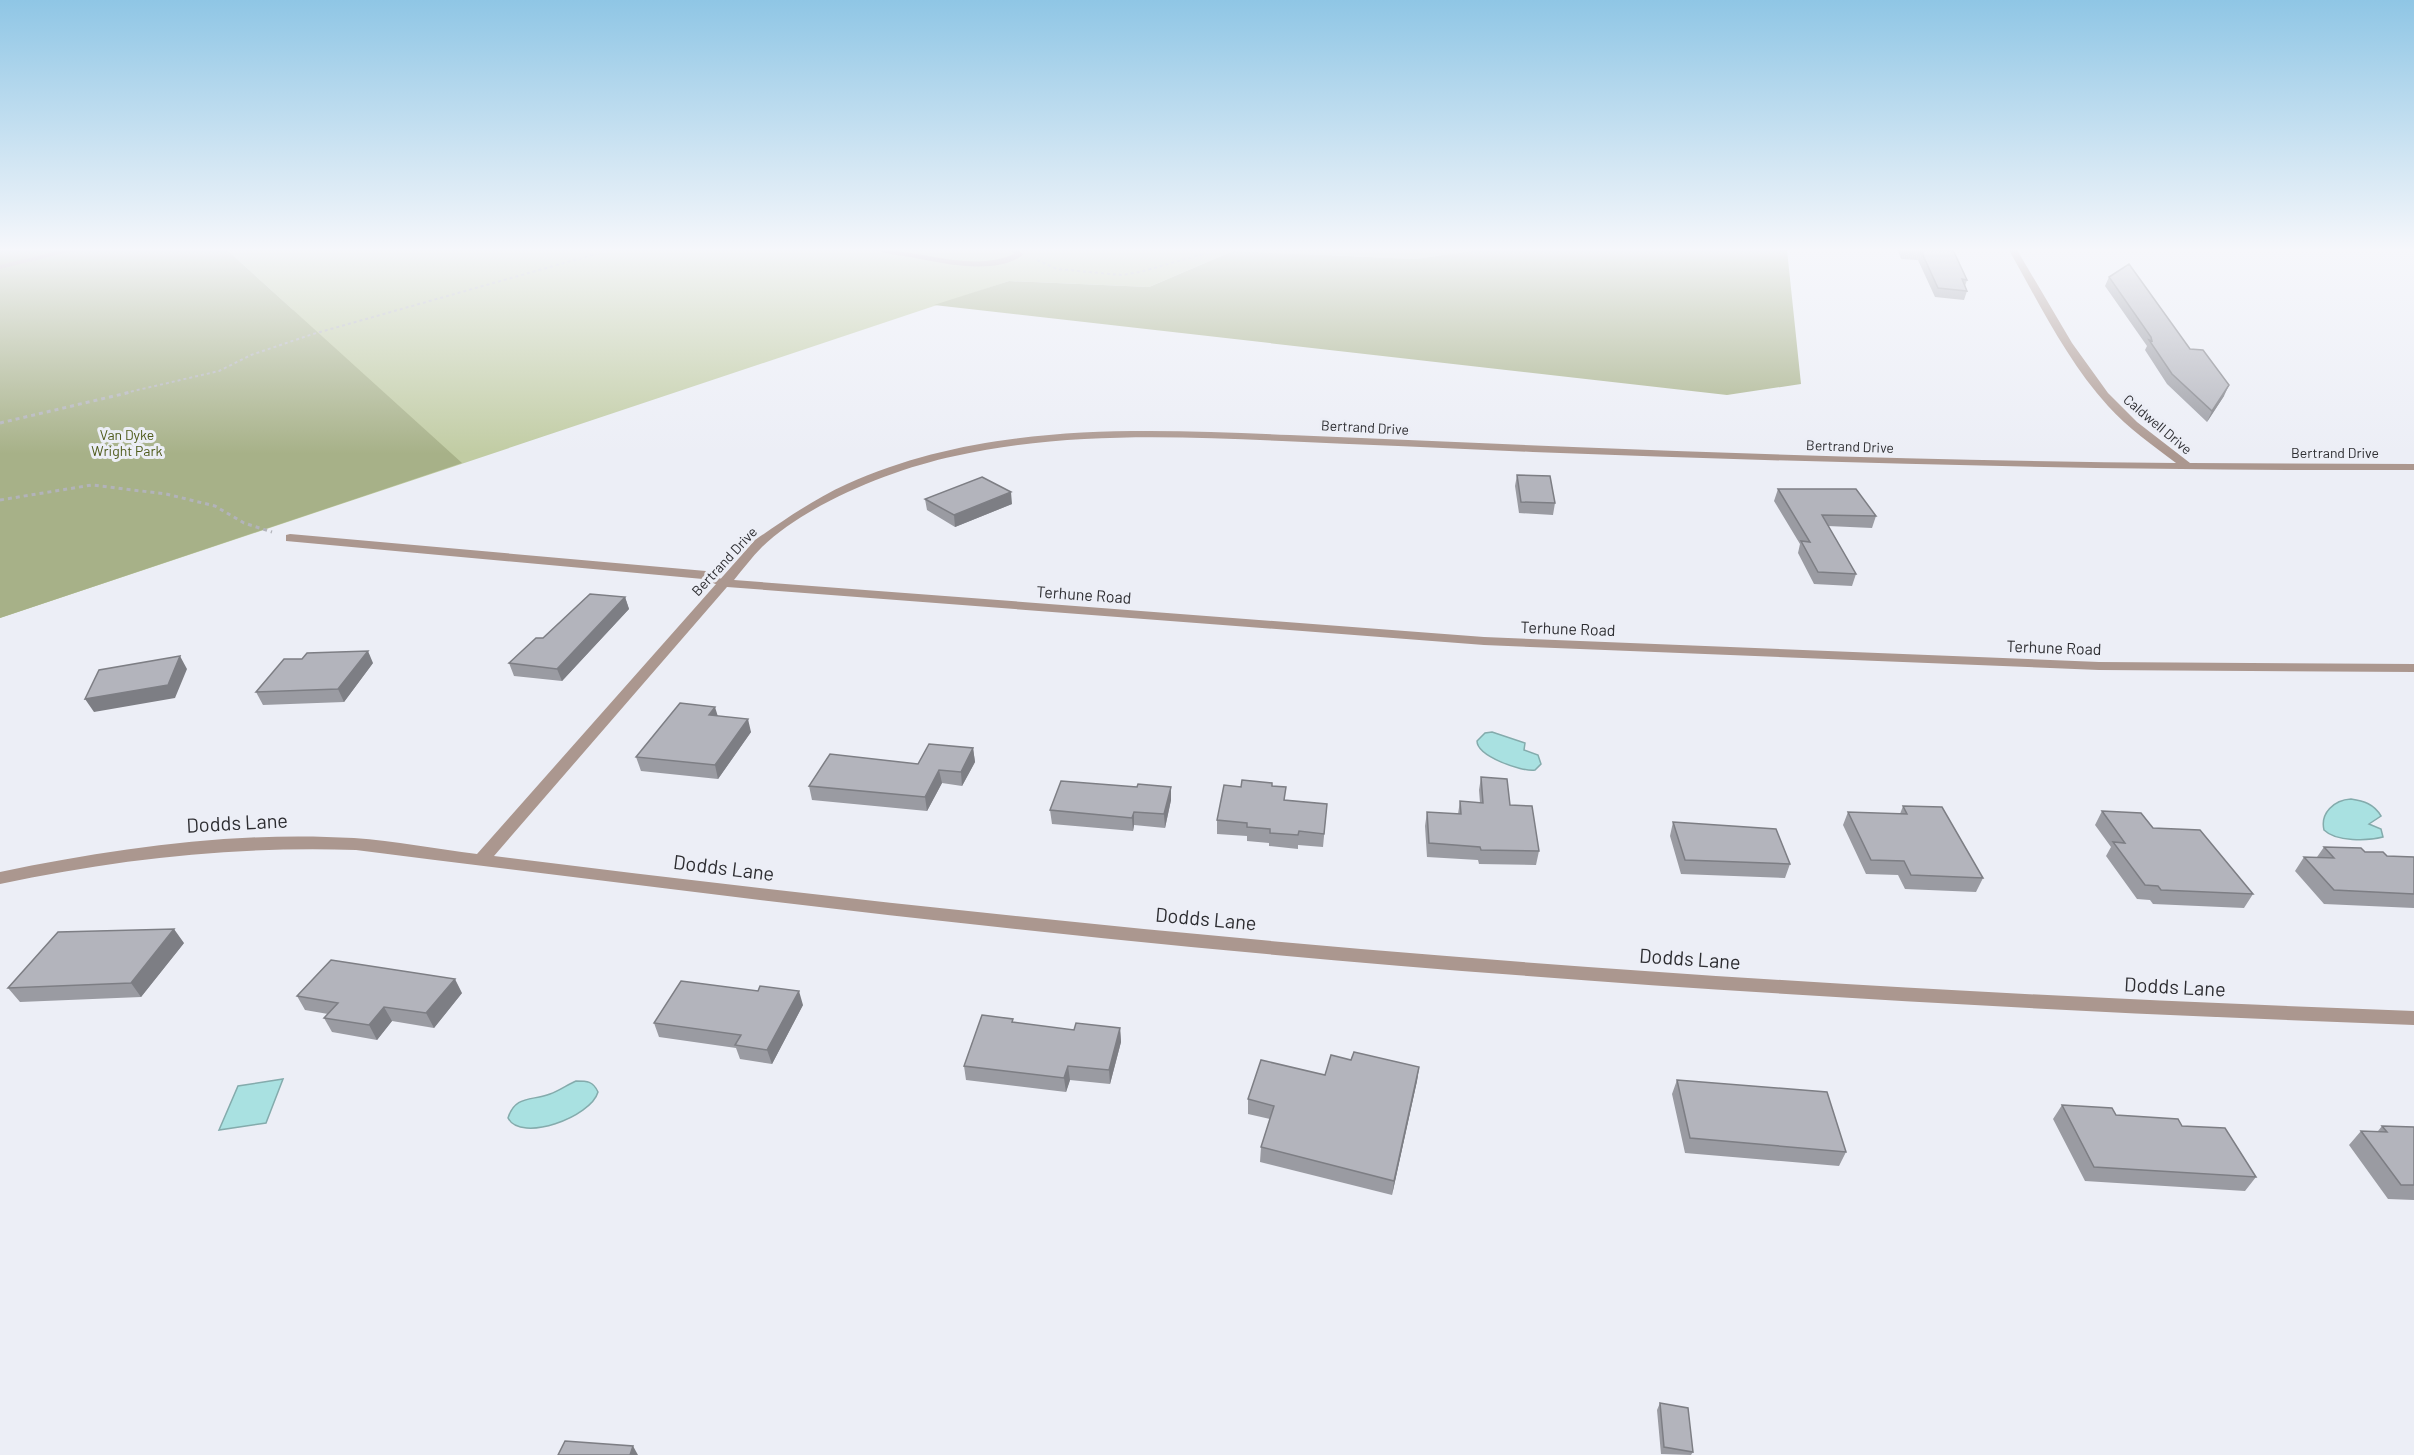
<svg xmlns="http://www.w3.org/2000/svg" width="2414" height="1455" font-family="Barlow,sans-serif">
	<rect width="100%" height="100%" fill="#eceef6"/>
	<!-- green -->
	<path fill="#c1cca3" d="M227,250H1479L1415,259L1233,251L1149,287L1009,281L0,618V317L293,310Z"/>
	<!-- forest -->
	<path fill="#a7b188" d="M0,250H227L462,463L0,618Z
		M1479,250H1787L1801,384L1727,395L934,305L1009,281L1149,287L1233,251L1415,259Z"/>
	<!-- water -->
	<path fill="#a9e1e1" stroke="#84abac" stroke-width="1.5" d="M1492,732L1525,743L1524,750L1538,755L1541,764L1535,770C1521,772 1477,756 1477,741L1485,733Z
		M2351,799C2364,801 2374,804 2381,816L2369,824L2381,829L2383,837C2368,841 2336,842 2324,830C2320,813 2334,800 2351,799Z
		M283,1079L266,1123L219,1130L238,1086Z
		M576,1081C587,1081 593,1081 598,1092C591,1117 521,1143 508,1118C515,1095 532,1101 550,1094C559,1091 567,1085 576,1081Z"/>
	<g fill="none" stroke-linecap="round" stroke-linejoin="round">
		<!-- path-far1 -->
		<path stroke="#b2b3ba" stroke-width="2" stroke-dasharray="3 3" stroke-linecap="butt" d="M1037,260L1057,269L1121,275L1140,272L1217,250
			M125,393L219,371L251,355L313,334L610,250"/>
		<!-- path -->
		<path stroke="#b2b3ba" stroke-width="3" stroke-dasharray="4 4" stroke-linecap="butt" d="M0,423L131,392
			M0,500L92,485L166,494L215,506L244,523L272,532"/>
		<!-- service -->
		<path fill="#ab978f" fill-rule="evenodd" d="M878,250C922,250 972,273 1014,254L1011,250H1019L1023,255C996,276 941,263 910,257C900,255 887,255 878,250Z
			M290,534L706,571L729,583L723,587L703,579L286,541V535Z"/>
		<!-- minor -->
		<path fill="#ab978f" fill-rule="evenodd" d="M2009,250H2017L2072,343L2108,393L2137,422L2190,463L2414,464V470C2120,471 1827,463 1533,452C1449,448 1366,445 1282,441C1173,436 1063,432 955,456C893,469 808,503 762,547C752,557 743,569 734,580L1484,637L2099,662L2414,664V672L2099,670L1484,645L727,587L494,856C783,892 1071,924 1361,949C1711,979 2062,998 2414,1011V1025C2006,1010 1598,986 1191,947C912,920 634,885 356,850C235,846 118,859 0,884V872C116,848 235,831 354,838C395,841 436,849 477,854L755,540C784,520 814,499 847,484C986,421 1143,429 1290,435C1385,439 1479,443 1573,447C1774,455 1975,461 2176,463C2152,445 2128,428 2108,406C2067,361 2039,303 2009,250Z"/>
		<!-- tertiary -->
		<path fill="#ab978f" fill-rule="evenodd" d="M62,250H77L0,269V265Z"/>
	</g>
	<!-- wall -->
	<path fill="#9a9ba2" d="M1898,250H1953L1967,280L1965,286L1967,291L1964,300L1935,297L1918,260L1901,259Z
		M2109,277L2190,349L2224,396L2207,422L2167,384L2145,350L2147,346L2105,286Z
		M1517,475L1555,503L1553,515L1519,513L1515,486Z
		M1778,489L1876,516L1872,528L1828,526L1856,574L1852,586L1814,584L1798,553L1800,544L1774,501Z
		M925,499L1012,504L955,527L927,510Z
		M625,597L629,609L562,681L514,676L509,663L543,638Z
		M373,663L344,702L263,705L256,692Z
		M717,716L751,732L718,779L641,771L636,757Z
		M973,748L975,762L962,786L942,783L927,811L812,800L809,786L918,764Z
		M1481,777L1510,805L1539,851L1536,865L1479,864L1478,860L1427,857L1425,826L1427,812L1458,814L1460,801L1480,803L1479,790Z
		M1272,786L1285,800L1327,804L1323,847L1298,845V849L1269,846V843L1247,841V836L1217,834V820L1241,787Z
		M1171,787V800L1165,828L1134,825L1133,831L1052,824L1050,810Z
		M1903,806L1983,878L1976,892L1905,889L1898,875L1866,874L1843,825L1848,812L1900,814Z
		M2102,811L2153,828L2253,894L2244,908L2153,904L2150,900L2137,899L2106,856L2111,847L2095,825Z
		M1673,822L1790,864L1785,878L1681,874L1670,836Z
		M2324,847L2365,852L2387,856L2414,857V908L2324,904L2295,871L2304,857H2317Z
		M184,943L141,997L20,1002L8,988Z
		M462,993L434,1028L392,1021L377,1040L332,1032L324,1018L328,1014L305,1010L297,996Z
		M803,1005L772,1064L740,1059L736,1048L659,1037L654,1023Z
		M1013,1023L1074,1030L1120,1028L1121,1042L1110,1084L1070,1080L1066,1092L966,1080L964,1066Z
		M1351,1060L1419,1067L1417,1081L1392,1195L1260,1162L1261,1147L1270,1119L1248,1114V1099L1325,1075Z
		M1677,1080L1846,1152L1839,1166L1685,1153L1672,1094Z
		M2062,1105L2116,1115L2182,1126L2256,1177L2245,1191L2085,1181L2053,1119Z
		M2382,1126L2414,1127V1200L2388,1199L2349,1145L2361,1131H2378Z
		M1660,1403L1693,1452L1691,1455L1661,1454L1657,1410Z"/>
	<!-- shaded-wall -->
	<path fill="#7d7e84" d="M2229,385L2224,396L2207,422L2212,411Z
		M1011,492L1012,504L955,527L954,515Z
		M625,597L629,609L562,681L557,669Z
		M368,651L373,663L344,702L338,689Z
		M180,656L187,669L175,698L94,712L85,699Z
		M715,707L719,720L709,715Z
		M748,719L751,732L718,779L715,765Z
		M973,748L975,762L962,786L961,772Z
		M939,770L942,783L927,811L925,797Z
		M1171,787V800L1165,828L1164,814Z
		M1134,812V825L1133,831L1132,818Z
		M174,929L184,943L141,997L131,983Z
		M455,979L462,993L434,1028L426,1013Z
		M799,991L803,1005L772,1064L767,1050Z
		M384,1007L392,1021L377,1040L369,1025Z
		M1120,1028L1121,1042L1110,1084L1109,1070Z
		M1068,1066L1070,1080L1066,1092L1064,1078Z
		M1419,1067L1417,1081L1392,1195L1394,1181Z
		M633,1446L638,1455H630Z"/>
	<!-- building -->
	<path fill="#b3b4bc" stroke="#7d7e84" stroke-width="1.5" d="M1911,250H1953L1967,280L1962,279L1967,291L1938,288L1921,251Z
		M2129,264L2190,349L2203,350L2229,385L2212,411L2172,374L2149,340L2152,341L2151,337L2109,277Z
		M1517,475L1550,476L1555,503L1521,502Z
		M982,477L1011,492L954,515L925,499Z
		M1778,489H1856L1876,516L1822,515L1856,574L1818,572L1801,541L1810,542Z
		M590,594L625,597L557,669L509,663L536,638H543Z
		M368,651L338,689L256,692L284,659H302L307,653Z
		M180,656L168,685L85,699L99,670Z
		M680,703L715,707L709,715L748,719L715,765L636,757Z
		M929,744L973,748L961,772L939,770L925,797L809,786L830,754L918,764Z
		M1481,777L1507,779L1510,805L1532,806L1539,851L1481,850L1480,847L1429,843L1427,812L1461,814L1460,801L1483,803Z
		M1242,780L1272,783V786L1286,787L1284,800L1327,804L1324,834L1299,831L1298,835L1270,833V829L1247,827V823L1217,820L1224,785L1241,787Z
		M1061,781L1137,787L1138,784L1171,787L1164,814L1134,812L1132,818L1050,810Z
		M1903,806L1942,807L1983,878L1911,875L1904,861L1871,860L1848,812L1907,814Z
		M2102,811L2141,813L2153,828L2200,830L2253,894L2161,890L2158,886L2145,885L2113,842L2125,843Z
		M1673,822L1776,829L1790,864L1685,860Z
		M2324,847L2361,848L2365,852H2383L2387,856L2414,857V894L2334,890L2304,857L2334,858Z
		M174,929L131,983L8,988L58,932Z
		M331,960L455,979L426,1013L384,1007L369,1025L324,1018L338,1003L297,996Z
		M681,981L758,991L760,986L799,991L767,1050L735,1045L741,1035L654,1023Z
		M982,1015L1013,1019L1012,1022L1074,1030L1076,1023L1120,1028L1109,1070L1068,1066L1064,1078L964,1066Z
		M1354,1052L1419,1067L1394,1181L1261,1147L1274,1106L1248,1099L1261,1060L1325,1075L1331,1055L1351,1060Z
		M1677,1080L1827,1092L1846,1152L1690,1138Z
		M2062,1105L2112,1108L2116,1115L2178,1119L2182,1126L2225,1128L2256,1177L2094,1167Z
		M2382,1126L2414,1127V1185H2401L2361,1131L2387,1132Z
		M1660,1403L1688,1408L1693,1452L1664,1447Z
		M565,1441L633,1446L630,1455H558Z"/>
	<!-- sky -->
	<linearGradient id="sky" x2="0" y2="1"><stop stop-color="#8fc6e5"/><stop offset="0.55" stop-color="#f6f7fb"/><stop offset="1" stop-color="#f6f7fb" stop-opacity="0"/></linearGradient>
	<rect width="2414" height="454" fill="url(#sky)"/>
	<g text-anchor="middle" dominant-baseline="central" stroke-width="6" stroke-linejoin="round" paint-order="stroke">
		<!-- far-street labels -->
		<g font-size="14" fill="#2e2e32" stroke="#eceef6">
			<text transform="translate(2158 424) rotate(40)">Caldwell Drive</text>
			<text transform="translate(1365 427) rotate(3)">Bertrand Drive</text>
			<text transform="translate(1850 446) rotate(2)">Bertrand Drive</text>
			<text x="2335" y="452">Bertrand Drive</text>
			<text transform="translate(724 561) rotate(-47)">Bertrand Drive</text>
		</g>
		<!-- far-park labels -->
		<g font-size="14" fill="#4e5a1a" stroke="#eceef6">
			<text x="127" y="434">Van Dyke<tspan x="127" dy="16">Wright Park</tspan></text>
		</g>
		<!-- street labels -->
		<g font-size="16" fill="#2e2e32" stroke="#eceef6">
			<text transform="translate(1084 594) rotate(4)">Terhune Road</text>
			<text transform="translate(1568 628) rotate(2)">Terhune Road</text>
			<text transform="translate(2054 647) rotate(2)">Terhune Road</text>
		</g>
		<!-- near-street labels -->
		<g font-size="20" fill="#2e2e32" stroke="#eceef6">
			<text transform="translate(237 822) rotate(-3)">Dodds Lane</text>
			<text transform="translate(724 867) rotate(7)">Dodds Lane</text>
			<text transform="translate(1206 918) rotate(5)">Dodds Lane</text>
			<text transform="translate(1690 958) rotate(4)">Dodds Lane</text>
			<text transform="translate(2175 986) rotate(3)">Dodds Lane</text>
		</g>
	</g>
</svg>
